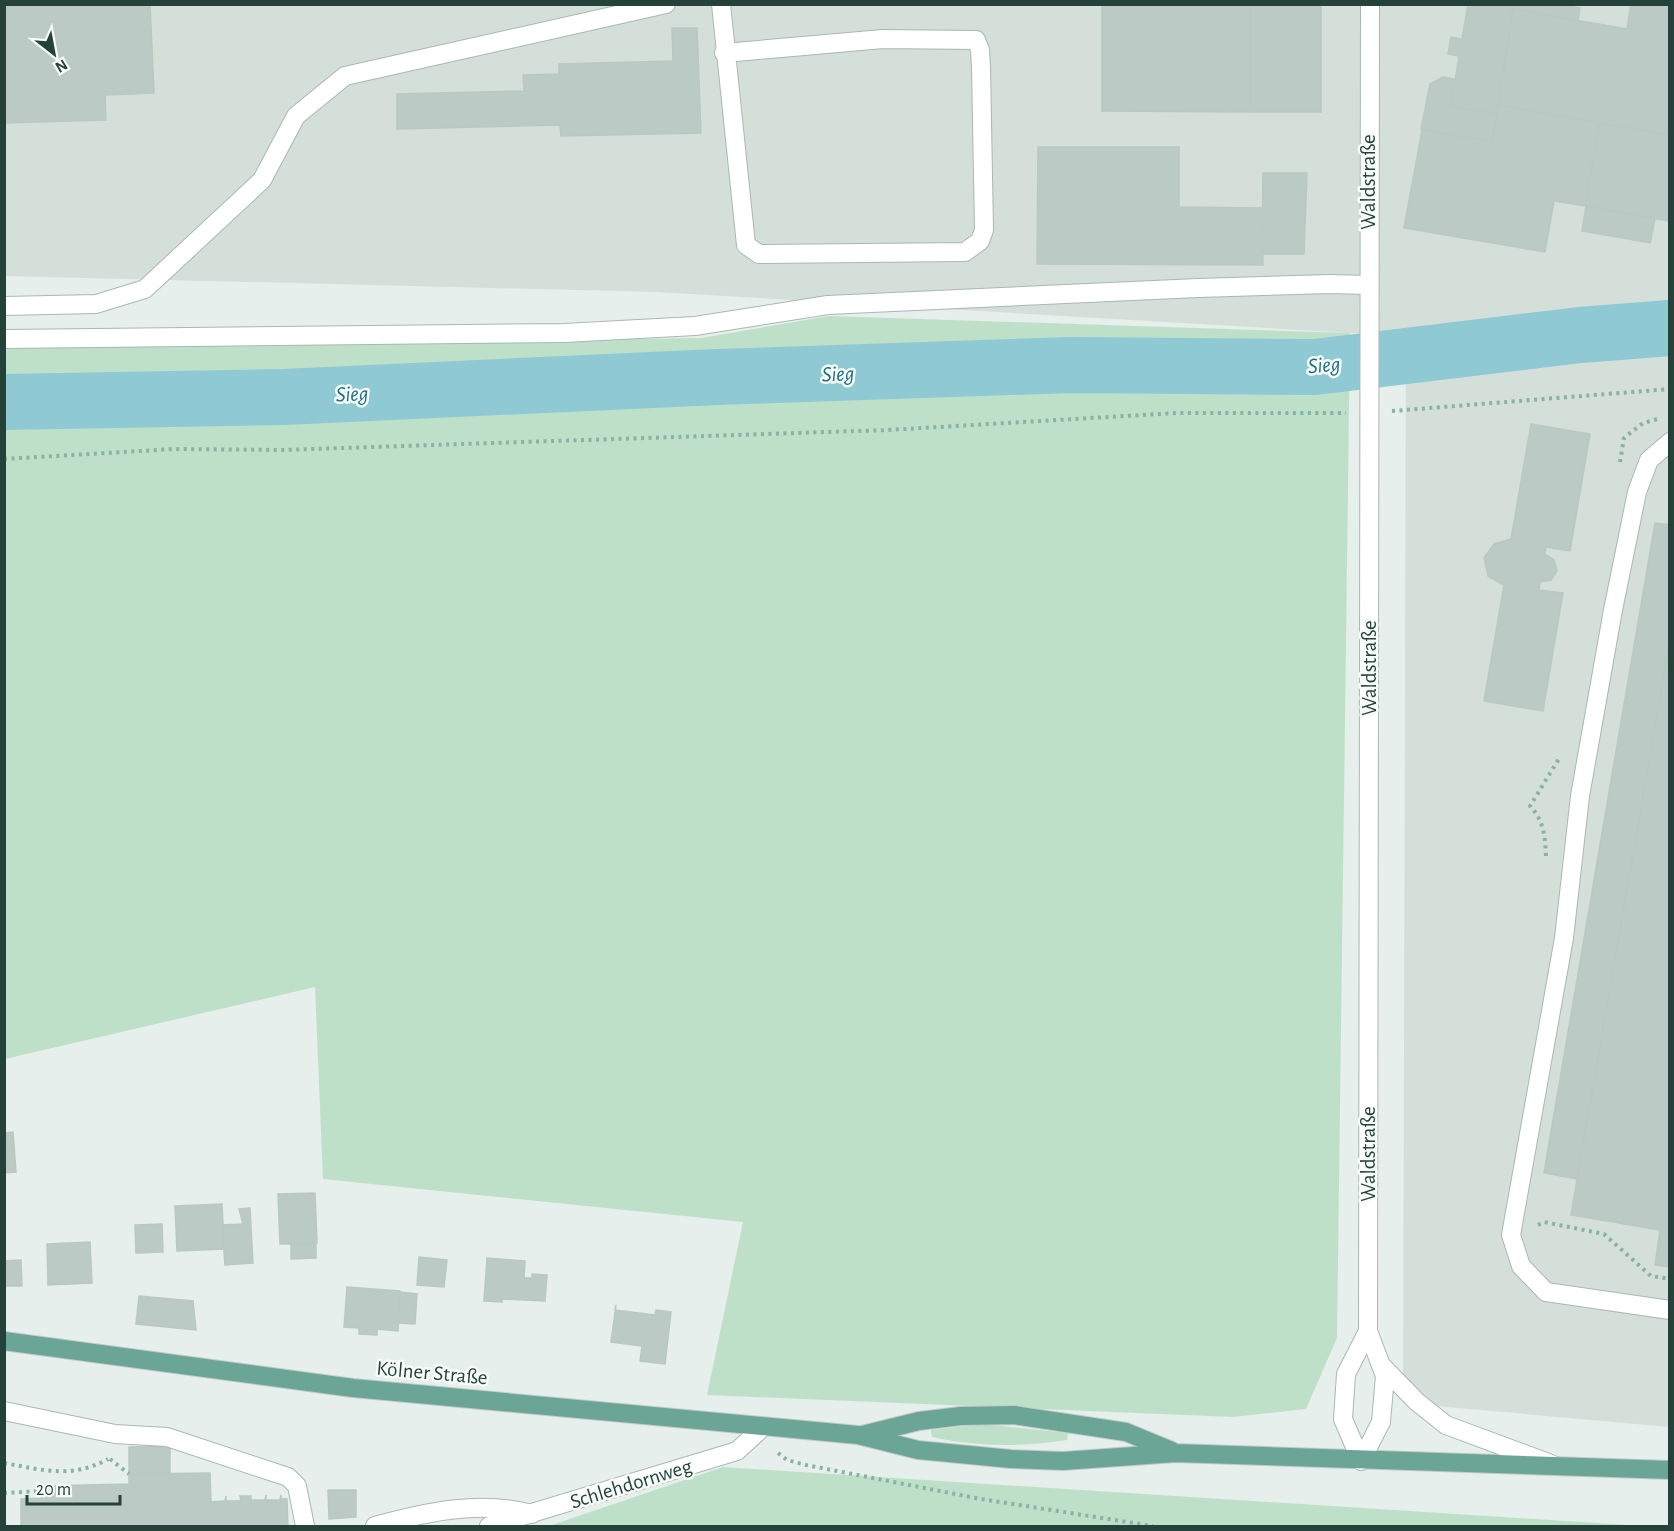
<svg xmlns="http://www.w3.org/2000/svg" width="1674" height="1531" font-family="'Alegreya Sans',sans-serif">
	<rect width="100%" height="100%" fill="#e6efeb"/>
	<!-- built -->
	<path fill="#d4dfda" d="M5,5H1669V1427L1403,1403L1406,341L1368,334L656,292L5,276Z"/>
	<!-- green -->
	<path fill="#bfe0c8" d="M829,316L1350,333L1337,1338L1306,1409L1233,1417L707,1395L743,1222L323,1179L315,987L5,1059L4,348L701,338Z
		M983,1424L1068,1433L1067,1440C1022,1447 976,1447 932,1437L931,1430Z
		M723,1467L1643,1526H549Z"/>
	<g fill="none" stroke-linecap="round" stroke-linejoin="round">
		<!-- river -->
		<path stroke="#8ec9d4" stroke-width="56" d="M4,402L284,397L717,377L1071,365L1315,367L1580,335L1670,328"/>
	</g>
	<!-- building -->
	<path fill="#bbcac4" stroke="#b8c9c2" stroke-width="1.5" d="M4,4H150L154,93L105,95L106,120L4,123Z
		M1102,4H1250V112L1102,111Z
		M1250,4H1321V112H1250Z
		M1468,4H1508L1507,8L1513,9L1497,114L1451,106L1459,56L1448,54L1451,37L1462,39Z
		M1508,4H1559L1580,8L1578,21L1507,8Z
		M1631,4H1670V135L1497,105L1513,9L1627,29Z
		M672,28H697L701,133L561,136L560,125L397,129V94L524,91L523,75L559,74V64L673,61Z
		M1443,77L1455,79L1451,106L1497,114L1492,142L1421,129L1430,84Z
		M1498,105L1599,123L1585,206L1554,201L1545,252L1404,228L1422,130L1492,142Z
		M1599,123L1670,135V221L1585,206Z
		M1038,147H1179V207L1262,208L1263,265L1037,264Z
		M1263,173H1307L1304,254H1262Z
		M1586,206L1655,219L1650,243L1582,231Z
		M1531,424L1590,434L1570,551L1546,547L1545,554L1554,560L1557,571L1551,580L1540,582L1539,590L1563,593L1543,711L1484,701L1504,585L1488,576L1484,558L1494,544L1511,539Z
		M1655,523L1670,525V640L1577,1179L1544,1173Z
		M1670,640V1267L1655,1265L1660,1230L1571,1215Z
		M13,1132L16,1172L4,1173V1133Z
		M315,1193L317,1243L280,1244L278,1194Z
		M222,1204L224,1249L177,1251L175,1206Z
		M250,1208L253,1263L225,1265L222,1225L243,1224L239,1209Z
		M162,1224L163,1252L136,1253L135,1225Z
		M90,1242L92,1283L48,1285L47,1244Z
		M316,1243V1258L291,1259V1244Z
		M419,1257L447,1260L444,1287L417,1285Z
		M487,1258L525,1261L524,1278H532V1274L547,1275L545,1301L502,1299V1302L484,1301Z
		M21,1260L22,1286H4V1261Z
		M347,1287L400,1291L398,1331L377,1329V1335L359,1334V1328L344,1327Z
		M400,1292L417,1294L415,1324L398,1323Z
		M139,1296L193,1301L196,1330L136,1324Z
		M616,1305L615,1310L655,1315L656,1310L671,1312L665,1364L640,1361L642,1346L611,1342Z
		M170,1446V1473L129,1474V1447Z
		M210,1473L211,1502L225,1501L226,1496V1501H241L240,1496H251V1500H265L266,1495V1500H280L281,1495V1499H287L288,1526H21V1499L42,1498V1490L45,1486L129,1484V1474Z
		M328,1490H356V1517L329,1519Z"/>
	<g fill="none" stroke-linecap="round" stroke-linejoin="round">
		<defs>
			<path id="minor" d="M721,4L746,245L759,254L965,252L980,241L984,230L981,68L980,50L976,40L883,39L724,53
				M4,306L96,304L145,289L262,180L296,116L345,76L666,4
				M4,339L564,333L695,326L828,305L1198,288L1329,284L1368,285
				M1670,442L1649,460L1637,492L1613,610L1580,796L1564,938L1511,1235L1521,1266L1546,1292L1670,1310
				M1381,1365L1417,1402L1446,1425L1551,1464
				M4,1411L115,1434L167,1437L288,1477L297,1486L305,1526
				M1361,1461L1381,1422L1385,1376L1368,1331L1370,4
				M1361,1461L1343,1419L1346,1374L1368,1331
				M375,1526C426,1512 480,1500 532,1514
				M489,1526L737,1451L763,1427"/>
			<path id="major" d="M4,1341L353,1388L858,1435L918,1450L1011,1459L1063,1461L1176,1453L1670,1470
				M862,1435L919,1421L961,1416L1014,1415L1126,1432L1172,1451"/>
		</defs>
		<!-- minor casing -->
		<use href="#minor" stroke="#a8b8b2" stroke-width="20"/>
		<!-- major casing -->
		<use href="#major" stroke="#c2cac8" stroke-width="20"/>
		<!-- path -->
		<path stroke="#86b3a5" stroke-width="4" stroke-dasharray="3 4.5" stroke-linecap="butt" d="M1392,411L1670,389
			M4,459L174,449L282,450L888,430L1176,413H1346
			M1620,462L1624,438L1643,423L1658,419
			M1546,856C1545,836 1544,821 1530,806L1560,757
			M1538,1225L1544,1222L1604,1234L1651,1276L1670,1279
			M778,1453L787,1460L806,1465L981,1499L1153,1526
			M110,1459L129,1474
			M4,1463C43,1470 72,1479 108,1459
			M4,1493L40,1491"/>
		<!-- minor -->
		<use href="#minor" stroke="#fff" stroke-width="18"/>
		<!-- major -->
		<use href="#major" stroke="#6aa596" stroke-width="18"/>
	</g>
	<g text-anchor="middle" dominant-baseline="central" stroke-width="5" stroke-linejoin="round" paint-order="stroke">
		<!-- street labels -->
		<g font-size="21" fill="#24423a" stroke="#f7fbf9">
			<text transform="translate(1368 182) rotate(-90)">Waldstraße</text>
			<text transform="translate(1369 668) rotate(-90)">Waldstraße</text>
			<text transform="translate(1368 1154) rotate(-90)">Waldstraße</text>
			<text transform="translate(432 1373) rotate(5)">Kölner Straße</text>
			<text transform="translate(631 1484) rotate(-17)">Schlehdornweg</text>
		</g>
		<!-- water labels -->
		<g font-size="22" font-style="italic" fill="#1c6f80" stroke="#f7fbf9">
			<text transform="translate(1324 365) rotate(-4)">Sieg</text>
			<text transform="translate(838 374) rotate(-2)">Sieg</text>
			<text transform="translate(352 394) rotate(-2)">Sieg</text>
		</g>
	</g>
	<!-- border -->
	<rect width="1674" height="1531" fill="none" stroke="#24423a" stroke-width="12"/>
	<!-- north arrow -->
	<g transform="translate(54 54) rotate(149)" stroke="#f7fbf9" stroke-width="4.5" paint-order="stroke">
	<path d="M0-4.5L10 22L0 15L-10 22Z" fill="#24423a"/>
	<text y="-9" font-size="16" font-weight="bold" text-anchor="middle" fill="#24423a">N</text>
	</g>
	<!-- scale -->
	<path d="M27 1495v9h93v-9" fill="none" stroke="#24423a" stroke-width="3"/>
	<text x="36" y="1495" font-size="18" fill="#24423a" stroke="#f7fbf9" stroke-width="4.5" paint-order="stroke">20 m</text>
</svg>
